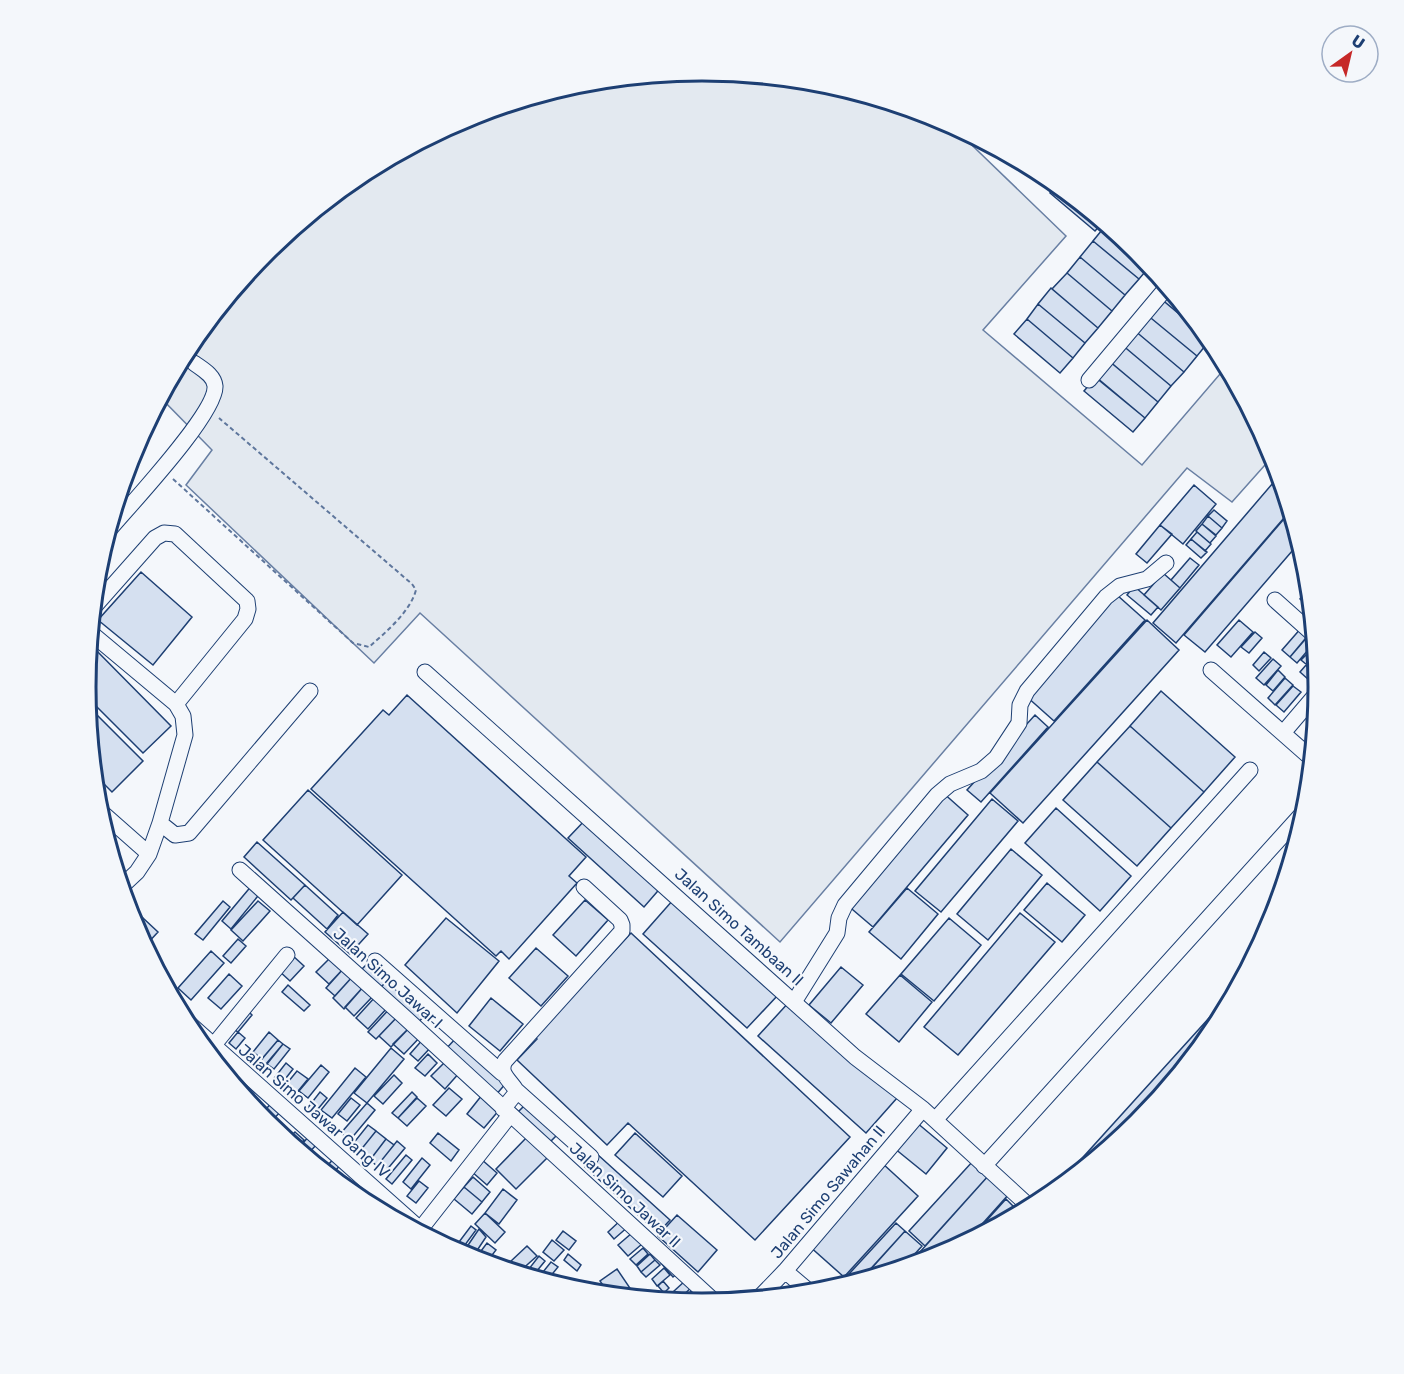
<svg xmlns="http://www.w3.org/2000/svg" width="1404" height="1374" font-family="Rubik,sans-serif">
	<rect width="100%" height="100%" fill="#f4f7fb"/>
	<!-- green -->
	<path fill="#e3e9f0" stroke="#687fa3" stroke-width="1.5" d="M702,71L823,82L938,118L950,124L1066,236L983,330L1142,465L1226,367L1273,456L1232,502L1187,468L780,942L420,613L374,663L186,485L212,450L161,398L190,344L266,251L360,174L466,117L582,82Z"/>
	<!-- building -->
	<path fill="#d5e0f0" stroke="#1d3f73" stroke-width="1.5" d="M1057,185L1103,222L1095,231L1050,193Z
		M1106,225L1140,254L1150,266L1139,279L1093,241Z
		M1093,241L1139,279L1125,295L1080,257Z
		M1080,257L1125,295L1112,311L1067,273Z
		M1067,273L1112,311L1098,328L1052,289Z
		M1051,288L1098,328L1085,343L1038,304Z
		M1169,289L1205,333L1204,334L1160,298Z
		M1160,298L1210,340L1197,356L1146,314Z
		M1038,304L1085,343L1073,358L1027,319Z
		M1146,314L1197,356L1184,372L1134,330Z
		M1027,319L1073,358L1060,373L1014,334Z
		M1134,330L1184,372L1171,386L1121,344Z
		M1121,344L1171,386L1158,402L1108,360Z
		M1109,361L1158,402L1145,418L1095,377Z
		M1096,377L1145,418L1133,432L1084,391Z
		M1279,476L1290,511L1176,643L1153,623Z
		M1194,485L1216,504L1183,544L1160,525Z
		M1214,510L1227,521L1222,528L1208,516Z
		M1290,512L1299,543L1205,652L1184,635Z
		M1208,516L1222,528L1216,535L1202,524Z
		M1202,524L1216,536L1210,543L1196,531Z
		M1160,525L1172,534L1147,563L1136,554Z
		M1197,532L1211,544L1205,551L1191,539Z
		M1191,539L1207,552L1201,558L1186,545Z
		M1190,558L1199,565L1180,588L1171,580Z
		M141,572L192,617L153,665L98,620Z
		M1163,573L1180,588L1161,610L1144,595Z
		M1134,586L1158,607L1151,615L1127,595Z
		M1309,588L1310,604L1309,606L1300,599Z
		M1117,595L1145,620L1054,721L1026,696Z
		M1147,620L1179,650L1023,823L990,793Z
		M1239,620L1253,632L1231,657L1217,645Z
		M1302,627L1310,633L1290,657L1282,650Z
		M1255,632L1262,638L1249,653L1241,647Z
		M1309,635L1314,639V643L1297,663L1290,657Z
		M90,644L171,726L143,753L86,696Z
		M1264,652L1271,658L1259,671L1253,665Z
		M1307,654L1316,662L1317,673L1301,660Z
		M1273,659L1281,666L1264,685L1256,678Z
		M1306,665L1315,674L1309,680L1300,672Z
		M1278,670L1285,677L1273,691L1266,685Z
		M1285,678L1293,685L1275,705L1268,698Z
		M1293,686L1301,692L1284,712L1276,705Z
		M1161,691L1235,757L1204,792L1130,726Z
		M407,695L586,857L569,876L577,883L509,959L501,951L496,956L311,789L383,710L389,715Z
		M87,705L143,761L112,792L94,774Z
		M1035,715L1048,727L981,802L967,790Z
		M1130,726L1204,792L1171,828L1097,762Z
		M1097,762L1171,828L1137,866L1063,800Z
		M308,790L402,875L357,925L263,840Z
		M941,791L968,815L873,927L846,904Z
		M992,799L1018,821L941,912L915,891Z
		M1056,808L1131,876L1100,911L1025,843Z
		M588,817L663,885L644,907L568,838Z
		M257,842L305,885L291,900L244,857Z
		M1011,849L1042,875L988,940L957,914Z
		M1047,883L1085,915L1062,942L1024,910Z
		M253,884L262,891L231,929L222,921Z
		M305,885L338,915L327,929L293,898Z
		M907,888L938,914L901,959L869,932Z
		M585,900L608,920L576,956L553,935Z
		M673,900L778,995L747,1028L643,934Z
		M223,901L230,907L203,940L195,934Z
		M258,901L270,911L243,941L231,930Z
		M343,912L368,934L350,954L325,932Z
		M1020,913L1055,942L958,1055L924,1027Z
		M143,918L158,932L145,946L135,927Z
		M446,918L499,961L457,1013L405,965Z
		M949,918L981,945L934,1001L901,974Z
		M631,933L850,1137L755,1240L628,1123L607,1145L517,1060L537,1039L535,1037Z
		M238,939L246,946L231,963L223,956Z
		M536,948L568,976L541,1006L509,978Z
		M211,951L224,963L191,1000L178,988Z
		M292,955L304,966L290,981L278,970Z
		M332,956L344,968L329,984L316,972Z
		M368,963L387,981L379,989L360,971Z
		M841,967L863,985L831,1023L809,1005Z
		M344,968L353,976L335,996L326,988Z
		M229,974L242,986L221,1009L208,998Z
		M900,975L932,1002L899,1042L866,1014Z
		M353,976L364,986L344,1009L333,998Z
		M387,981L424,1016L417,1024L379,989Z
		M288,985L310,1005L304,1011L282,992Z
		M364,986L374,995L354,1016L345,1007Z
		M1238,986L1214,1030L1138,1123L1070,1179L1066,1176Z
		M376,996L388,1007L368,1029L356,1018Z
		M491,998L523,1024L500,1051L469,1026Z
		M790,1001L897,1098L866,1133L758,1036Z
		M392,1006L400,1014L376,1039L368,1032Z
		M247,1010L252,1015L238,1032L232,1028Z
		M400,1014L412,1025L391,1047L379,1036Z
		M412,1025L422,1035L404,1054L393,1044Z
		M238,1032L245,1038L236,1049L229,1043Z
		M269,1032L278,1040L262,1059L253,1052Z
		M457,1037L507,1082L495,1096L444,1051Z
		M424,1038L432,1046L418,1061L410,1054Z
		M278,1040L283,1044L266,1064L261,1060Z
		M283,1044L290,1049L274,1069L267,1064Z
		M391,1048L404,1059L367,1103L354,1093Z
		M219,1053L228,1061L221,1068L214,1059Z
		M428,1054L437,1063L425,1076L415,1068Z
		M447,1060L460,1072L445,1089L431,1076Z
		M286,1063L293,1069L279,1087L272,1081Z
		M321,1065L329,1072L308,1098L299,1091Z
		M355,1068L366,1077L332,1118L321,1110Z
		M297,1071L308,1079L294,1096L284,1087Z
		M394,1075L402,1083L383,1104L374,1096Z
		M449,1088L462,1099L446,1116L433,1105Z
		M246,1091L259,1102L254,1108L242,1094Z
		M320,1092L327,1098L313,1115L306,1110Z
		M412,1092L417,1097L398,1118L392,1113Z
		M482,1095L500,1109L484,1128L467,1114Z
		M351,1098L360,1105L347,1121L338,1114Z
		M417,1098L426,1106L407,1126L398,1118Z
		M273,1101L282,1110L268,1125L260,1116Z
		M367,1103L375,1110L350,1140L341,1133Z
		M527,1103L559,1133L548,1144L516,1114Z
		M916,1122L947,1148L926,1174L894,1148Z
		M368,1125L376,1131L360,1151L352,1145Z
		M278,1128L289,1137L286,1140L275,1131Z
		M376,1131L386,1139L370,1160L359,1152Z
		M295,1132L304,1140L297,1148L287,1140Z
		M438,1133L459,1150L451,1161L430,1143Z
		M635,1133L682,1176L663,1197L615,1155Z
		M309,1136L317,1144L306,1156L298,1149Z
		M527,1137L548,1157L516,1189L496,1169Z
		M386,1139L394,1145L377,1166L370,1160Z
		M397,1141L405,1148L385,1172L377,1166Z
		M314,1154L325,1163L321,1168L310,1159Z
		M597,1154L670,1220L658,1233L585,1167Z
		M406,1155L412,1160L392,1184L386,1179Z
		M336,1156L343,1162L335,1171L328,1165Z
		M422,1158L430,1165L411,1189L403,1182Z
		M481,1159L497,1173L487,1185L471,1171Z
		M973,1161L989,1175L925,1246L909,1231Z
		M882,1163L918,1196L844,1277L808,1245Z
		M989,1175L1009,1194L966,1242L928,1259L920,1252Z
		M473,1177L490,1192L482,1202L464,1187Z
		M419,1181L428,1188L416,1203L407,1196Z
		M464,1187L482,1202L472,1214L454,1199Z
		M503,1189L517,1200L499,1224L485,1213Z
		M1006,1199L1020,1213L969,1240Z
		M485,1213L505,1232L495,1243L475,1224Z
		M677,1215L717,1250L698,1272L658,1236Z
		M623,1218L629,1226L614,1239L608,1232Z
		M896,1223L905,1231L861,1280L837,1287Z
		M471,1226L476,1230L459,1253L453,1250Z
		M479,1229L486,1237L472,1258L462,1254Z
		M563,1231L576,1241L569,1250L556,1240Z
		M905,1231L922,1246L903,1267L868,1278L865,1275Z
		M632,1233L642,1244L628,1256L618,1245Z
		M552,1240L564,1250L554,1261L543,1252Z
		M487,1243L496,1250L486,1263L475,1259Z
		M527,1246L537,1256L519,1272L510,1262Z
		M643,1248L648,1254L636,1265L630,1259Z
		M568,1254L581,1265L577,1271L564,1260Z
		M650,1254L655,1260L641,1272L637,1266Z
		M539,1256L545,1261L532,1277L525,1274Z
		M914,1257L920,1262L907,1266Z
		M666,1258L679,1272L673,1277L661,1263Z
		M655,1260L660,1265L646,1277L641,1272Z
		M551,1262L558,1267L549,1278L543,1272Z
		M664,1268L670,1275L657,1286L652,1279Z
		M617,1269L636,1297L609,1294L600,1281Z
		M541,1271L549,1278L547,1281L535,1278Z
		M686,1280L692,1287L680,1298L674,1291Z
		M663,1281L669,1288L664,1293L658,1286Z
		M697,1286L707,1303H694L687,1295Z"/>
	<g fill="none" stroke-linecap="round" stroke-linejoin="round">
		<defs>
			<path id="minor" d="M1089,380L1167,287
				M109,530C129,506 217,413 215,386C214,375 202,369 194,363
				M1275,600L1313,634
				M93,608L155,538L164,533L175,534L247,601L248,609L245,619L176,704L183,716L185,735L160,823L149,854L137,872L121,887
				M91,633L176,704
				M1211,670L1311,758
				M425,672L855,1057L923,1109L1030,1207
				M1283,733L1318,692
				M98,809L149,854
				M160,823L175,835L189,833L310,691
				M240,870L400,1013L715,1302
				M375,961L502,1073
				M794,1002L837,933L839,918L845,905L937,795L950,784L981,771L996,758L1019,723L1020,705L1027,691L1106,597L1120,586L1147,579L1166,563
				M184,1019L420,1229
				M213,1046L287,955
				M516,1090L591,1157
				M503,1109L516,1093V1090C510,1080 498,1073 505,1061L622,931V925L620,920L584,887
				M935,1120L1250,770
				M984,1166L1302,814
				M419,1231L510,1115
				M785,1271L811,1293
				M759,1298L785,1271L923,1109"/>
		</defs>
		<!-- minor casing -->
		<use href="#minor" stroke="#1d3f73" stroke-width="17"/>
		<!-- path -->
		<path stroke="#5e769c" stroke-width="2" stroke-dasharray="4.5 3" stroke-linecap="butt" d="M173,479L353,643L369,647C386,632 410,612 416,590L412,584L219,418"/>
		<!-- minor -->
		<use href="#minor" stroke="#f4f7fb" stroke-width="15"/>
	</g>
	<g text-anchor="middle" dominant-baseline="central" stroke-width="4.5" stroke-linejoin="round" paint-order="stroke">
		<!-- street labels -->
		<g font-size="16" fill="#1d3f73" stroke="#f4f7fb">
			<text transform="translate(739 927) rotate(42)">Jalan Simo Tambaan II</text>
			<text transform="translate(388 978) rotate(42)">Jalan Simo Jawar I</text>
			<text transform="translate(314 1111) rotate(41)">Jalan Simo Jawar Gang IV</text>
			<text transform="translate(828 1192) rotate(-50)">Jalan Simo Sawahan II</text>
			<text transform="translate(625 1195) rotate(43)">Jalan Simo Jawar II</text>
		</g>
	</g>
	<!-- crop -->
	<path d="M0 0H1404V1374H0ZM96 687a606 606 0 1 1 1212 0a606 606 0 1 1-1212 0Z" fill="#f4f7fb" fill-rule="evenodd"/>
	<path fill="none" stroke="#1d3f73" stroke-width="3" d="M96 687a606 606 0 1 1 1212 0a606 606 0 1 1-1212 0Z"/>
	<!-- north arrow -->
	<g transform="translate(1350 54) rotate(34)"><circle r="28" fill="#f4f7fb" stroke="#9eadc5" stroke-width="1.5"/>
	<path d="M0-4.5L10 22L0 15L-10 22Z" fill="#c62828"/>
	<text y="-9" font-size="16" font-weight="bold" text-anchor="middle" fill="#1d3f73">U</text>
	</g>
</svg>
